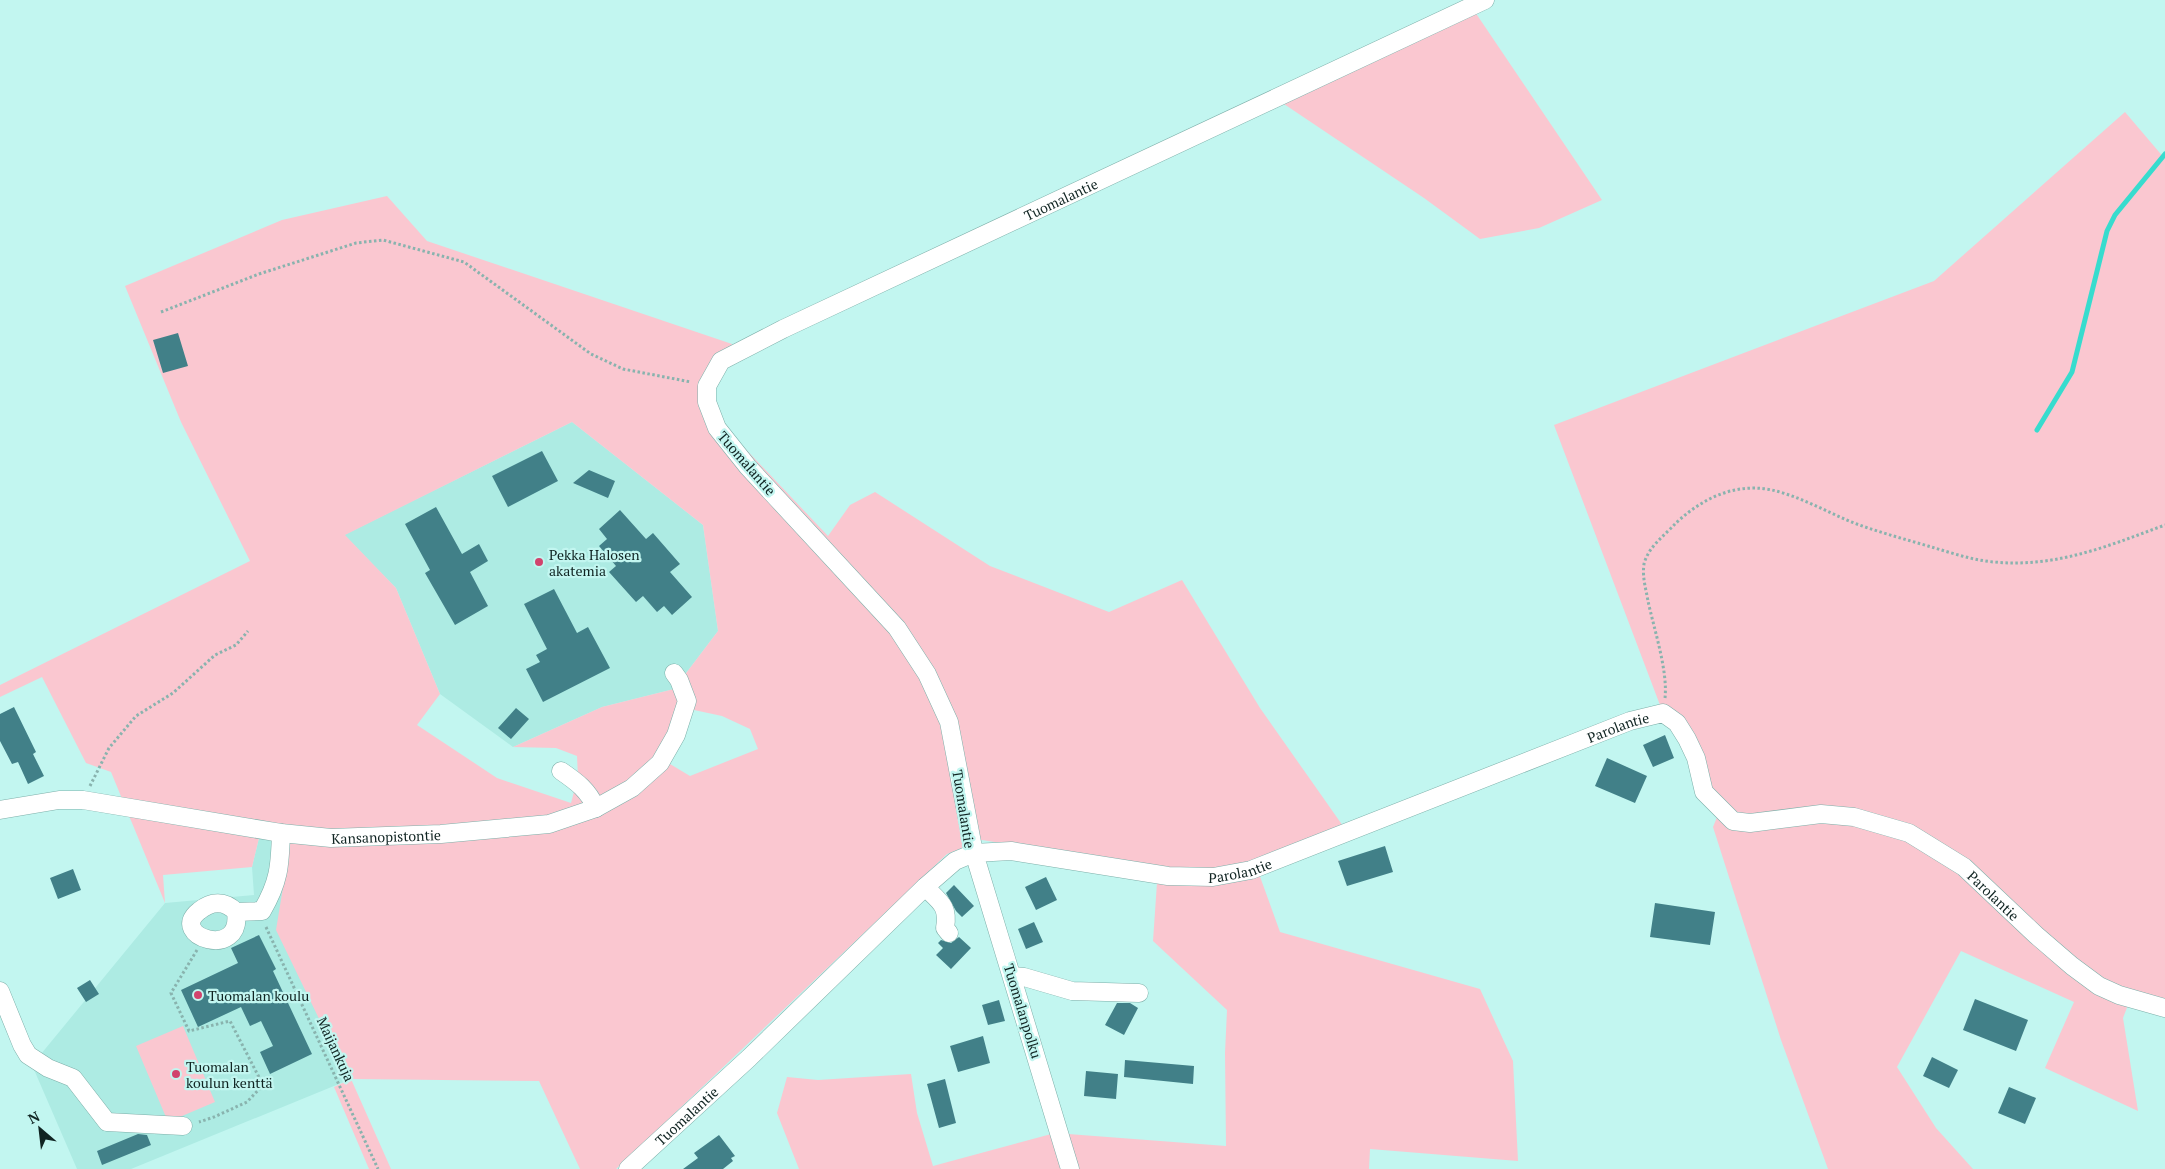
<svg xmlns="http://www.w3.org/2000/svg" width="2165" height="1169" font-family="'PT Serif',serif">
	<rect width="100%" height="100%" fill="#c2f6f0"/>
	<!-- built -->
	<path fill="#adebe3" d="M572,422L703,525L718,631L674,689L602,707L513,747L440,694L396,588L344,535Z
		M260,834L291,839L339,1060L351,1079L131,1169H77L32,1065L165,903L254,895L252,867Z"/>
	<!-- green -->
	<path fill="#fac7d0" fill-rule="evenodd" d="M1473,9L1602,200L1539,228L1480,239L1424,198L1278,100Z
		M2125,112L2165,159V1017L2128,1005L2123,1018L2138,1111L2045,1068L2074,1002L1961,951L1897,1067L1936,1128L1973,1169H1828L1781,1040L1713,827L1720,810L1696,758L1663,713L1554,425L1934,281Z
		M387,196L427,241L732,344L728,367L715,384V405L721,423L828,536L850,505L875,492L990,566L1109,612L1182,580L1260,708L1343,826L1254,860L1280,932L1480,989L1513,1061L1518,1161L1370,1149L1369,1169H799L777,1113L787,1077L818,1080L911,1074L917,1113L933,1166L1055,1133L1226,1146L1225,1053L1227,1010L1153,941L1158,868L982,840L947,854L616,1169H580L539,1081L351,1079L391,1169H369L334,1087L351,1079L339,1060L276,930L291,839L260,834L252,867L163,875L165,903L111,772L86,763L42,677L0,697V685L250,561L181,422L125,286L282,220ZM572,422L703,525L718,631L674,689L602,707L513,747L556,748L577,756L578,777L571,803L497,778L417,725L440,694L396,588L345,535ZM680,707L722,716L750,729L758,749L690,776L655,755L675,725Z
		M183,1026L215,1102L168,1122L136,1046Z"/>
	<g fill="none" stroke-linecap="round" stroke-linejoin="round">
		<!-- stream -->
		<path stroke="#37dcce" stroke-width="5" d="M2037,430L2072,372L2107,231L2115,215L2165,154"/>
	</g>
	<!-- building -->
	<path fill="#418088" d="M178,333L188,366L163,373L153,340Z
		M542,451L558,481L508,507L492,476Z
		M589,470L615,481L608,498L573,483Z
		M436,507L462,554L479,544L488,561L470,572L488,606L455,625L425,573L430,570L405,524Z
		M620,510L646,539L653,533L680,564L670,572L692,597L672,615L664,606L657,612L643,596L636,602L609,572L616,566L599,546L607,539L599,529Z
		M554,589L577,633L588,627L610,668L543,702L526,669L540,662L536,655L547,649L524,604Z
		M14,707L36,752L33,754L44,776L28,784L18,762L12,764L0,741V714Z
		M516,708L529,719L511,739L498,728Z
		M1665,735L1674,758L1653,767L1643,745Z
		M1607,758L1647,776L1635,803L1595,786Z
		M1385,846L1393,872L1347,886L1338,861Z
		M73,869L81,890L58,899L50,878Z
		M1046,877L1057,900L1036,910L1025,887Z
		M954,885L974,906L962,917L956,911L946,893Z
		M1655,903L1715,912L1710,945L1650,937Z
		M1034,922L1043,942L1026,949L1018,929Z
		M259,935L276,969L273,971L312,1054L270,1074L260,1052L273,1046L261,1021L250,1026L241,1007L198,1027L181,990L238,963L231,948Z
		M959,937L971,948L951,969L936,955L943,948L938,943L941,940L951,943Z
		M90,980L99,994L86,1002L77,988Z
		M1975,999L2028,1020L2016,1051L1963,1030Z
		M999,1000L1005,1021L988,1025L982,1005Z
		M1117,1003H1130L1138,1008L1124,1035L1105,1025Z
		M983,1036L990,1063L958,1072L950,1046Z
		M1932,1057L1958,1070L1949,1088L1923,1076Z
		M1125,1060L1194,1066L1193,1084L1124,1077Z
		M1086,1071L1118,1074L1116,1099L1084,1096Z
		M945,1079L956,1123L939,1128L927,1084Z
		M2009,1087L2036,1098L2025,1124L1998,1113Z
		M138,1134L147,1135L151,1145L102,1165L97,1151Z
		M719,1135L735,1156L731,1158L733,1161L723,1169H683L698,1158L694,1153Z"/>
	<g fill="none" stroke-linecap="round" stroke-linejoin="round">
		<defs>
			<g id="minor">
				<path d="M561,771C577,782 588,790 596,808"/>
				<path id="s1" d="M0,810L59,800H83L281,833L331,838L441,834L549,824L596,808L632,788L660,763L676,735L687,701L679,680L674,673"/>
				<path d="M925,887C940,902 949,906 945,928L949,933"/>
				<path d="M236,912C243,961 167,936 199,911C211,901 225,900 236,912L262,911C279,882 280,866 281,833"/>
				<path d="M1012,976L1024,977L1072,991L1139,993"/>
				<path d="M0,991L22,1045L28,1055L48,1068L73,1078L107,1122L183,1126"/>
				<path id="s2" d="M628,1169L749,1058L925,887L955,861L974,853L949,722L927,674L897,628L748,467L717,428L707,402V386L721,361L783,329L1485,0"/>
				<path id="s3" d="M1070,1169L974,853L1011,851L1168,876L1213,877L1251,870L1630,721L1663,713L1677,723L1687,739L1696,758L1704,792L1733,821L1750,823L1821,814L1854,817L1909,833L1964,867L2036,935L2072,966L2099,986L2119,995L2165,1008"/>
			</g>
		</defs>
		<!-- minor casing -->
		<use href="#minor" stroke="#7dafa9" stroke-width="19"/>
		<!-- path -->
		<path stroke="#89b3ae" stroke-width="3" stroke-dasharray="2.5 2.5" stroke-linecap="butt" d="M161,312L259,274L356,243L383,240L464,262L591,354L623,369L691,382
			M1665,698C1668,671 1654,629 1648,601C1646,589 1642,577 1644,564C1648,547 1665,535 1676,523C1707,494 1744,479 1786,494C1808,501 1828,512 1849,521C1874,531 1901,538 1928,546C1949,552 1971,560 1994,562C2056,568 2108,546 2165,525
			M90,786L109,748L136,716L173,693L215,655L236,645L248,631
			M266,927L378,1169
			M197,950L171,993L189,1031L230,1021L263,1085L247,1102L214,1117L199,1122"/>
		<!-- minor -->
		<use href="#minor" stroke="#fff" stroke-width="18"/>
	</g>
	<!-- markers -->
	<g fill="#d1436d" stroke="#c2f6f0" stroke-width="2">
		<circle cx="539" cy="562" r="5"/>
		<circle cx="198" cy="995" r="5"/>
		<circle cx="176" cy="1074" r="5"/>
	</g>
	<g text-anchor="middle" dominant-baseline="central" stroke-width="4.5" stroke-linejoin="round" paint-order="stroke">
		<!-- street labels -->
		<g font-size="14" fill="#102422" stroke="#c2f6f0">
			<text stroke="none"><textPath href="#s2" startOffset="1429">Tuomalantie</textPath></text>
			<text transform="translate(747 463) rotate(49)">Tuomalantie</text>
			<text stroke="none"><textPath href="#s3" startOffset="1004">Parolantie</textPath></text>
			<text transform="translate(964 809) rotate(81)">Tuomalantie</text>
			<text stroke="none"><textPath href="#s1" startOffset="390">Kansanopistontie</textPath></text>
			<text stroke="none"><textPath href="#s3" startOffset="599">Parolantie</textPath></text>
			<text stroke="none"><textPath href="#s3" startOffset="1469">Parolantie</textPath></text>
			<text transform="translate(1023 1011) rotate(73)">Tuomalanpolku</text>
			<text transform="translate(336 1049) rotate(65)">Maijankuja</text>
			<text stroke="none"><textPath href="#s2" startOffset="79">Tuomalantie</textPath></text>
		</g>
		<!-- poi labels -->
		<g font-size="14" fill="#102422" stroke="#c2f6f0" text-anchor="start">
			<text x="549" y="554">Pekka Halosen<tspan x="549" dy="16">akatemia</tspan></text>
			<text x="208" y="995">Tuomalan koulu</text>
			<text x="186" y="1066">Tuomalan<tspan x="186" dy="16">koulun kenttä</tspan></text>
		</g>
	</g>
	<!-- north arrow -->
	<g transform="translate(40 1129) rotate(332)" stroke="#c2f6f0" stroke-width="4" paint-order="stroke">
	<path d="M0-4L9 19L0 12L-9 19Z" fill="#102422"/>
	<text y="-8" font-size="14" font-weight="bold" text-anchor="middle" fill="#102422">N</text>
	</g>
</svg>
